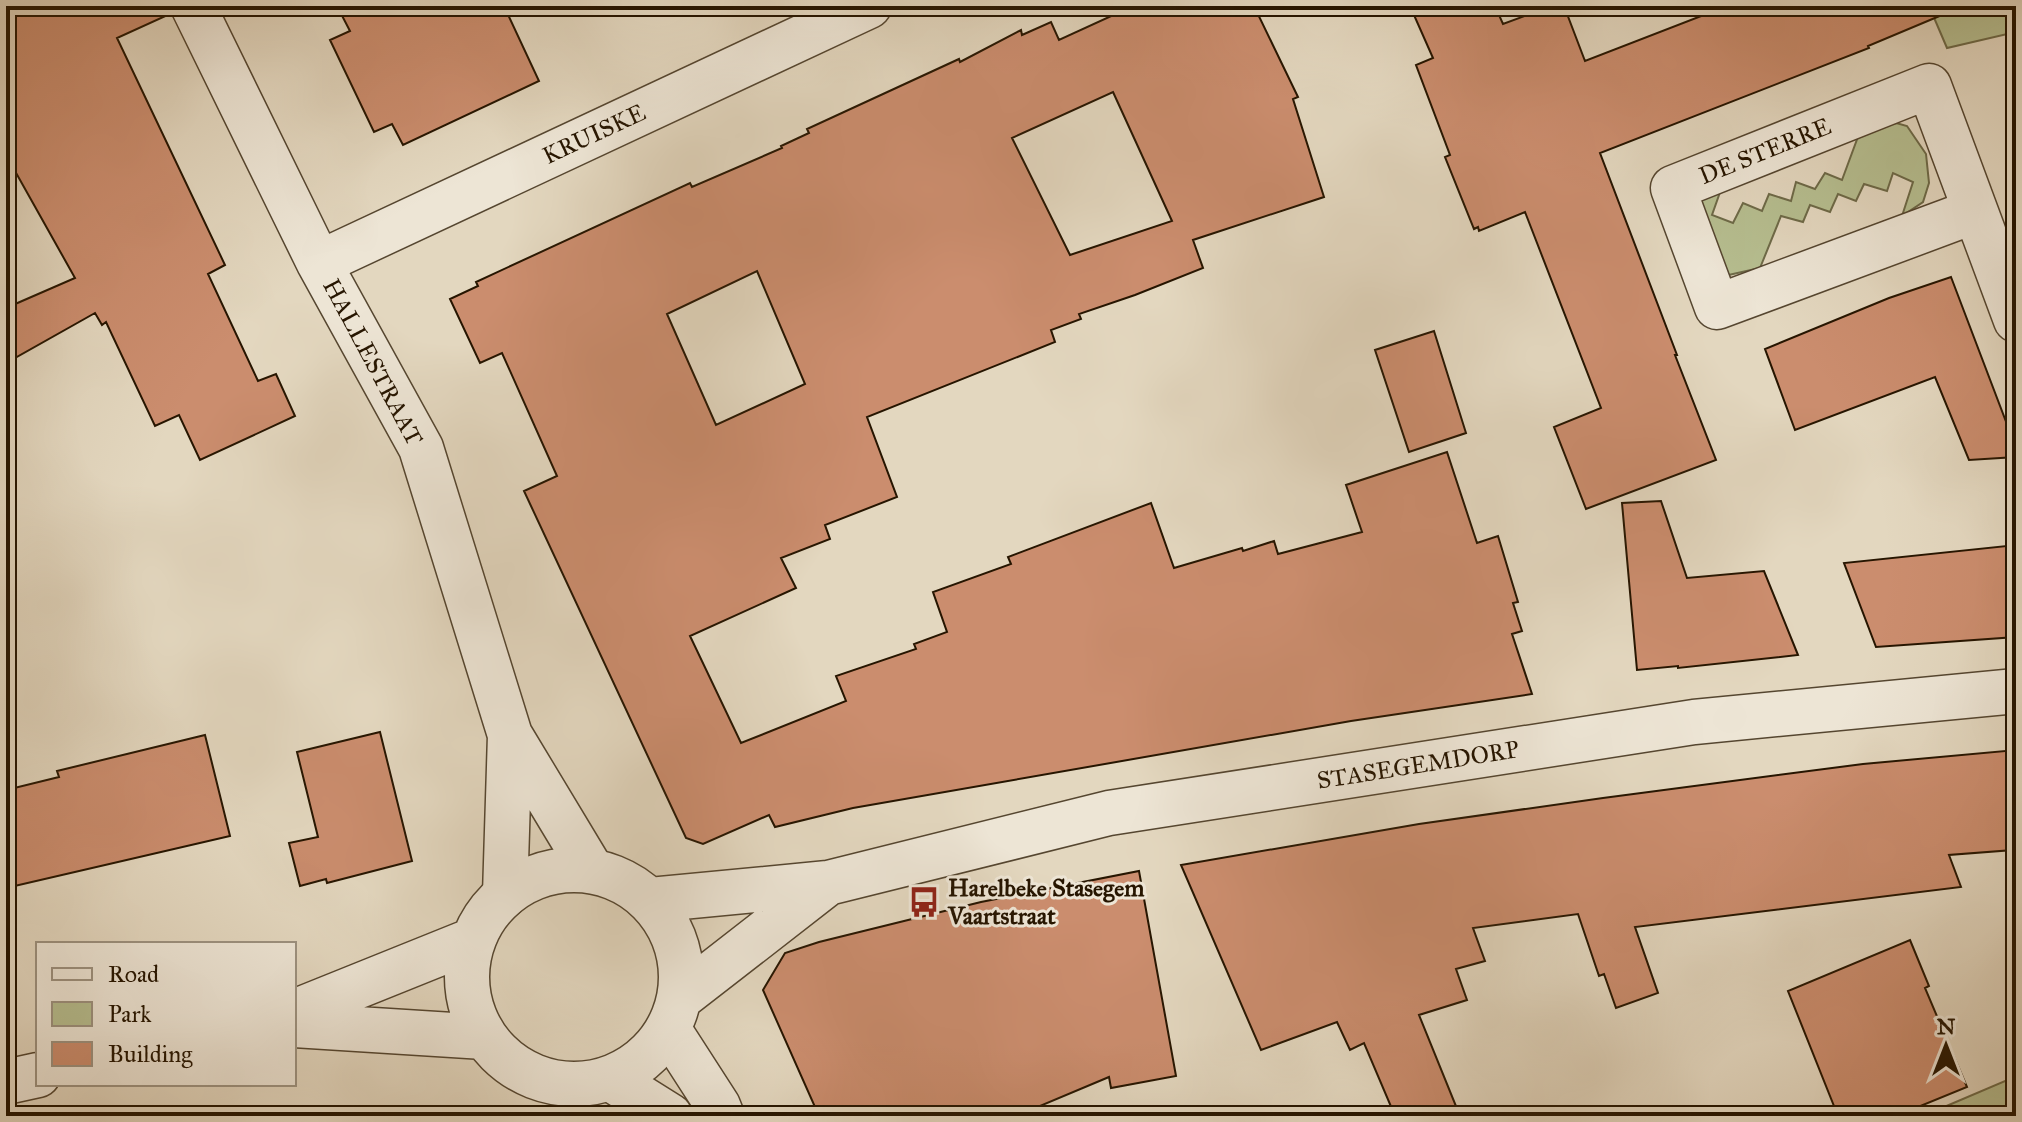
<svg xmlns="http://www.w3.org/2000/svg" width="2022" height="1122" font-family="'IM FELL Great Primer',serif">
	<rect width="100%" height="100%" fill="#e3d7bf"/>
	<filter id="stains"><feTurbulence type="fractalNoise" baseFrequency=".0025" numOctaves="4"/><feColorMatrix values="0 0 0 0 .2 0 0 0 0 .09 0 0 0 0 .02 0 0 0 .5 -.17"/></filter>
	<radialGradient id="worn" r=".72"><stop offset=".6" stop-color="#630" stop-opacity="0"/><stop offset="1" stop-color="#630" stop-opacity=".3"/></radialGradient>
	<!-- green -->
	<path fill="#b6be90" stroke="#6e6a48" stroke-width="2" d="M1929,6H2016V32L1947,48Z
		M1896,123L1907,126L1926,154L1929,183L1923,202L1902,216L1913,182L1893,173L1887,191L1864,184L1856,201L1838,194L1830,212L1810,205L1803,222L1781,216L1760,268L1724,276L1694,195L1724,181L1712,215L1733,223L1743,203L1762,211L1769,194L1791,201L1796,182L1815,189L1825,173L1842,180L1862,126Z
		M2012,1078L2016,1089V1116H1923Z"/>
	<!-- building -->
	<path fill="#cb8d6e" stroke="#261500" stroke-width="2" fill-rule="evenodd" d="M6,6H168L170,14L117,38L225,265L208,274L258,381L276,374L295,416L200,460L179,415L155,426L106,322L102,325L95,313L6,363V308L75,278L6,155Z
		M337,6H504L539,81L403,145L392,124L374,132L330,40L350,31Z
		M1133,6H1254L1298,97L1293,99L1324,197L1193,240L1203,268L1135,295L1079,314L1081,319L1051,330L1055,342L867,417L897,497L825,525L830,539L781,558L796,588L690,636L741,743L846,701L836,676L916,649L914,644L947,632L933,592L1011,564L1008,557L1151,503L1174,568L1242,548L1243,551L1274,541L1278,554L1362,532L1346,485L1447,452L1477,543L1498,536L1518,602L1513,603L1522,631L1512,634L1532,694L1351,721L853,808L775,827L769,815L703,844L686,838L524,491L557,476L502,353L480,363L450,299L478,286L476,282L690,183L692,187L782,148L781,146L809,133L807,129L959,59L960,62L1021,30L1022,35L1051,22L1059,40ZM1113,92L1172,221L1070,255L1012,138ZM757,271L805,384L716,425L667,314Z
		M1410,6H1495L1503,24L1552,6H1564L1585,61L1727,6L1961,7L1868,46L1869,48L1600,153L1677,355H1675L1716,460L1586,509L1554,427L1601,408L1525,212L1479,231L1478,227L1474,229L1445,157L1450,155L1416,65L1433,58Z
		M1951,277L2016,448V457L1969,460L1935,377L1795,430L1765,349L1889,298Z
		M1434,331L1466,433L1409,452L1375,350Z
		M1661,501L1687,578L1764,571L1798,655L1678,668V666L1637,670L1622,503Z
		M2016,545V637L1876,647L1844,563Z
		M380,732L412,861L327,883L326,879L300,886L289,843L318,837L297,752Z
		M205,735L230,836L6,888V790L59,777L57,771Z
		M2016,750V834L2012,835L2013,850L1949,855L1961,887L1635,927L1658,993L1616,1008L1604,974L1599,976L1578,914L1473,928L1485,961L1456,969L1467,1000L1419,1015L1460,1116H1395L1364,1043L1350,1050L1337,1022L1261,1050L1181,865L1419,824L1603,798L1863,764Z
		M1139,871L1176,1076L1111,1088L1109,1077L1016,1116H819L763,990L785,953L819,942L981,902Z
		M1910,940L1929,986L1925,988L1967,1087L1896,1116H1838L1788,991Z"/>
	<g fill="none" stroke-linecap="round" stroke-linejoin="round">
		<defs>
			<path id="minor" d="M193,6L319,263L421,448L510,735L592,871
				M1975,211L1717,307L1673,188L1929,86L2016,320
				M319,263L869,6
				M505,895L510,735
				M669,1030L718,1106L722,1116
				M611,1079L670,1116"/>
			<path id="tertiary" d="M467 977a107 107 0 1 1 214 0a107 107 0 1 1-214 0Z
				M650,900L828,883L1109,813L1694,722L2016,691
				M680,998L828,883
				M294,1012L473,940
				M294,1025L484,1037
				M6,1082L38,1075"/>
		</defs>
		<!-- minor casing -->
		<use href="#minor" stroke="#554630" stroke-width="47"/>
		<!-- tertiary casing -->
		<use href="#tertiary" stroke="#554630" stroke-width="47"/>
		<!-- minor -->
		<use href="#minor" stroke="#ede5d5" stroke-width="44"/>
		<!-- tertiary -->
		<use href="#tertiary" stroke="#ede5d5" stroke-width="44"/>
	</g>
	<!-- icons -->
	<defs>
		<symbol id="bus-bare" viewBox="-9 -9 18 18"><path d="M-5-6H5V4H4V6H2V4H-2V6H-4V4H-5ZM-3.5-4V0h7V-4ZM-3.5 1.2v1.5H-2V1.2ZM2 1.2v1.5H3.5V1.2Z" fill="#8f2418" stroke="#ede5d5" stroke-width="2.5" paint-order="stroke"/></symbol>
	</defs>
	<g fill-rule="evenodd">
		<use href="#bus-bare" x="902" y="880" width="44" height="44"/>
	</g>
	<g text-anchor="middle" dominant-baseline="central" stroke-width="6" stroke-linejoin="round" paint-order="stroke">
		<!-- street labels -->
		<g font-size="24" fill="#261500" stroke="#ede5d5">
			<text transform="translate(594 134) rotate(-25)">KRUISKE</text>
			<text transform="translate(1765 151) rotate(-22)">DE STERRE</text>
			<text transform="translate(373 362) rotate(62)">HALLESTRAAT</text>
			<text transform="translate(1418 765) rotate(-9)">STASEGEMDORP</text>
		</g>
		<!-- poi labels -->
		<g font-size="24" font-weight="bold" fill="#261500" stroke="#ede5d5" text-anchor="start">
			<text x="948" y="888">Harelbeke Stasegem<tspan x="948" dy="28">Vaartstraat</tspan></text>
		</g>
	</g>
	<!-- margin -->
	<rect width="2022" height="1122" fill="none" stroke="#e3d7bf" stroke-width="32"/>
	<rect x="8" y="8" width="2006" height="1106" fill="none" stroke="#261500" stroke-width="4"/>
	<rect x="16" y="16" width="1990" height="1090" fill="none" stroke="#261500" stroke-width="2"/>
	<!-- legend -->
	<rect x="36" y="942" width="260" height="144" fill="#ede5d5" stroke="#9d9280" stroke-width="2"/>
	<rect x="52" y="968" width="40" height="12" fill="#ede5d5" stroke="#9d9280" stroke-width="2"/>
	<text x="108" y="982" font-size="24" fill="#261500">Road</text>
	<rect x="52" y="1002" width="40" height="24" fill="#b6be90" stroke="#9d9280" stroke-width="2"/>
	<text x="108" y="1022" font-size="24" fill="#261500">Park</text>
	<rect x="52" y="1042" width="40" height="24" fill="#cb8d6e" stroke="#9d9280" stroke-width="2"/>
	<text x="108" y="1062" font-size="24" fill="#261500">Building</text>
	<!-- north arrow -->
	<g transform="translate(1946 1046)" stroke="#ede5d5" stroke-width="6" paint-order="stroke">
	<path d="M0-6L14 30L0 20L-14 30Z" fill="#261500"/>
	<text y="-12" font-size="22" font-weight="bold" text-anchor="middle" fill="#261500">N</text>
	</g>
	<rect width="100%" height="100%" filter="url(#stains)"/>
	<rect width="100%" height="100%" fill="url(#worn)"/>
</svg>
